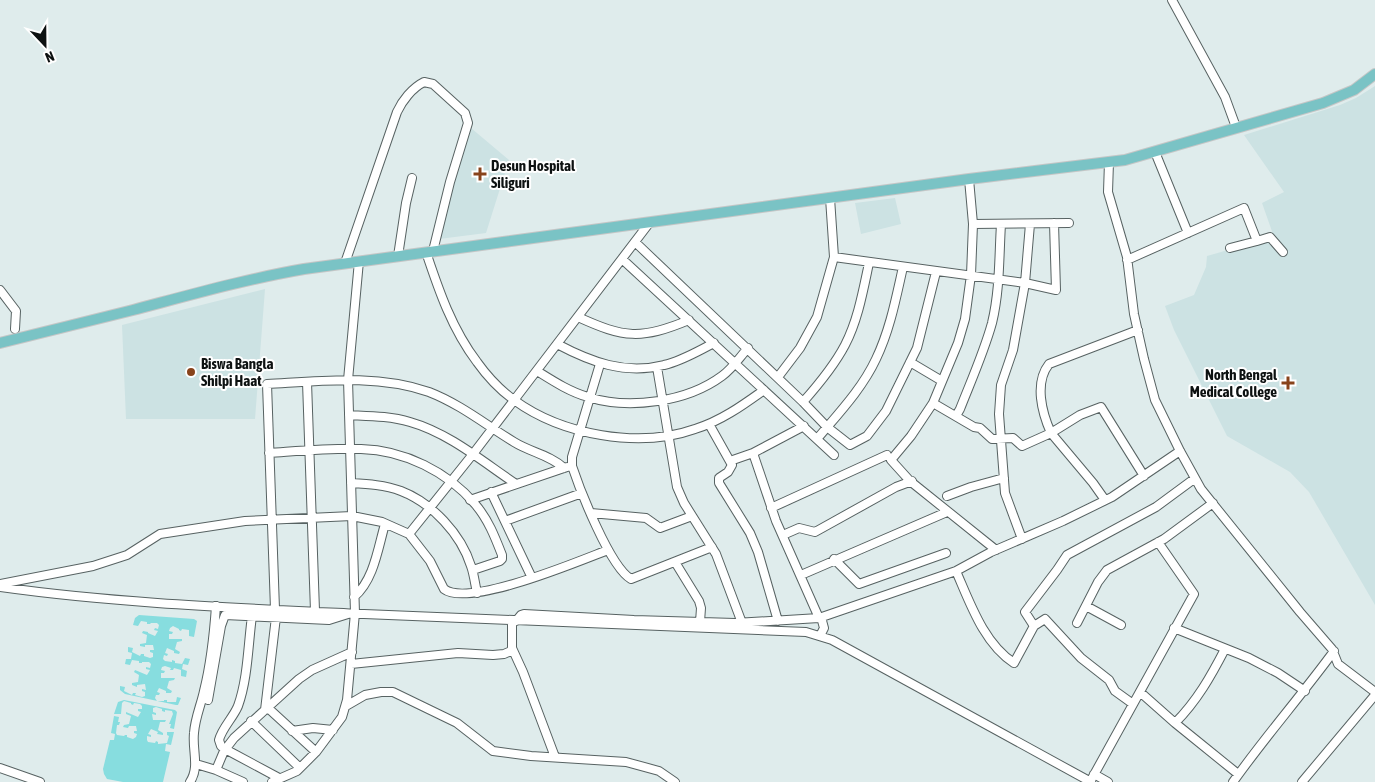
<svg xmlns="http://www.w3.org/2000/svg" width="1375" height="782" font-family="'Asap Condensed',sans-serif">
	<rect width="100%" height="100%" fill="#dfecec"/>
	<!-- built -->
	<path fill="#cce2e3" d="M1375,86V605L1309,492L1290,472L1227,436L1174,330L1165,306L1194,295L1206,267L1207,256L1274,237L1262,203L1284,192L1244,135L1340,105L1356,98Z
		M471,128L509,160L486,233L439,239L452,187Z
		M895,198L901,224L861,234L855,203Z
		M265,289L255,419H126L122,325Z"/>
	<!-- green -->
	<path fill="#87dddf" d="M139,615L194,619L197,621L194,637L189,636V630L182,629L181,631L179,630V629L173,626L170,628L169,631L173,632L172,634H169V639H182V641L177,642L175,649L180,652L179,654L174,653V651L167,648L165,653L168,654L167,656L164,655L163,659L165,661L172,662V660L175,661V663L182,664L185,658L190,659L188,665L183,664L182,669L187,671L186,677L181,676V670L174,668L173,670H170L171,668L165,666L162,667L161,670L165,671L164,673H161V678H175L174,680L169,681L167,688L172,691L171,693H166V691L159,688L157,692L160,693L159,695H156L155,698L157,701H164V700H167V702H176L177,697L181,698L178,705H176L125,694L120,690V686L125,687L124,691L132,695L133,693H136L135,695L142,697L145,696V692L142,691V689L146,690L145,684L137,685V687L132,685V683L138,682L139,675L134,672L135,670L147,675L150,670L146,669V667L150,668L151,664L149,662H142V663H139V661L132,660L130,665L125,664L126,659H131L132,653L128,652V647L133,648L132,652L140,656L141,654H144V656L150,658L153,657V653L150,652V650H154L153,645H145V647L140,646V644L146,643L147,635L142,633L143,631L148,632V633L155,636L158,631L154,630L155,628L158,629L159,625L157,623H151L150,624H147V622L141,621L138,626L133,625L135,618Z
		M124,700L175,710L177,712L174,729L170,728L171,724H169L173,714L172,711L165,710V712L162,711V709L156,707L153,708V712L156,713V715L152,714L153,720H166L165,722H160L158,730L163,733V735L157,734L158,732L151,729L148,734L151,735V737L147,736V740L148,742L155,743L156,741L158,742V744L167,743L169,736L167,735V732H174L171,745L166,744L165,751L170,752L163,782H123L107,779L104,774L103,769L110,740H114L115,734L111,733L114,716L119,717L118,722H120L119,725H117L116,733L117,735L124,736L125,735H127V737L133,739L136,737L137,734L134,733V731H137L136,726H129L128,728L123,727L124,725L129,724L131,716L126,714V712L138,717L141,712L138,711V709H142V706L140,704L134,703L133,705L131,704V703L124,701L122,703L121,714H114L118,702Z"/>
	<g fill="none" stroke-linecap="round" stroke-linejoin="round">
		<defs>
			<path id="minor" d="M1172,0L1225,97L1236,127
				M1155,152L1188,233
				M1109,162L1108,192L1127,257L1134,314L1144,359L1155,400L1180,451L1201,489L1300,612L1332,649L1338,664L1375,692
				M969,179L973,224L971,275L965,319L958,343L933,403L911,436L891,460L910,481L996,550
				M973,224L1069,223
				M1030,224L1025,283L1056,290L1054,223
				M635,242L803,402C819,384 834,366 845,345C858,320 863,291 869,263
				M1230,248L1257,241
				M426,252C439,291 452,329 477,362C487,376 500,390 514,400C562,435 639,449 695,429C721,421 743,405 764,390
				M398,256L406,203L412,178
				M834,257L1025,283L1013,350L1001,385L999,414L1005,493L1022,539
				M622,259L834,455
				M1127,260L1244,208L1257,241L1270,237L1283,252
				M345,263L397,112C402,101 412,88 424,82L433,84L465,113L468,123L450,182L433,251
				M0,290L16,311L15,329
				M578,317C624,338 641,340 689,320
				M557,344C591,362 625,375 664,365C682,361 698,351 714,343
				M910,362L942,381
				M600,364L572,457V466C580,490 610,567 631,579L712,547
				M657,367L677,487L684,503L716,554L742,623
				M537,371C553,381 570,392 588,397C629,410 687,402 722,376C733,368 739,358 748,348
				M778,377L800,348L817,317L834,257L830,198
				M307,382L315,611
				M803,402L827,427L850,445L867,436L886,411L917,348L936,272
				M933,403L974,427L980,428L992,439L1013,438L1022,446L1051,433C1042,413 1034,383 1049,364L1138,330
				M349,415C369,416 390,416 410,422C449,433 483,462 516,484
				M956,416L960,409C971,381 984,352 992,323C1000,290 999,256 1001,224
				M709,424L732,465L728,472L719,478V483L750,533L758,552L778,621
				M817,439C838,414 862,389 876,359C890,330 896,298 903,267
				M269,453C299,451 330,448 361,449C404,450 448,472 475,504C488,519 495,537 502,555V559L500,561L473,570
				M753,453L776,521L819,618
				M730,461L753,453L804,426
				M351,483C368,484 385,485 401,491C432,503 461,534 471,566C474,574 475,584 477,593
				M491,492L532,578
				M947,496L971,487L1004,478
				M470,500L567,467
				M1105,500L1093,483L1051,433L1080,415L1101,407L1144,476
				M771,508L887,455
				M591,513L646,518L660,528L692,516
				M505,521L582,493
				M409,534L473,454L650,222
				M783,535L799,528L815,532L896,487L912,481
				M834,559L859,584L946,553
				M675,562L699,601L701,608L700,622
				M956,571C970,603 984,644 1014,663L1034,626L1045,619L1081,658L1109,680L1115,691L1133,704
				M801,575L947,512
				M0,584L93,566L127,555L160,534L245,521L352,516L382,522L409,534L430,561L444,589C468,608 579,561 608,550
				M0,587C121,604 243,608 364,614C512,620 659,627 806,632L832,640L1091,782
				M354,597C374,580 378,548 385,524
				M1086,606L1121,625
				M275,609L267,384C320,381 377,374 429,392C460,404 486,425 514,442C530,452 550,455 564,468
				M252,616C248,645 248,678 238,706C233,718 222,728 219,740L221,746L225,749L279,778
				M516,621L521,615L524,614L634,620L735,623L819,618L956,571L991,552L1063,521L1112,497L1180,451
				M1077,623L1098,582L1107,570L1164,539L1213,503
				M1034,626L1025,612L1057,570L1067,555L1156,507L1194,479
				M1174,628L1249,658L1278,673L1305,691
				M820,636L824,628L821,617
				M512,648L523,672L555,757
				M351,664L458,653L493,655L504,654L511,651L512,648V620
				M1140,692L1175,723L1238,774
				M208,700L221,626L225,615L329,620L348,614
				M346,706L365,695L381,692H393L457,723L493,751L531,756L626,762L659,771L675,782
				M268,708L316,752
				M265,710L276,617
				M251,721L300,768
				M1175,723C1197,701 1211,676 1225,649
				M292,731L313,728L333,730
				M196,764L216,770L243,782
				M0,768L40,782
				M216,770L224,751L234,738L299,679L312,670L352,652
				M1094,774L1108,782
				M190,782C200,767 192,750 194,733C195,718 201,705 204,691C211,663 214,635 216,606
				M272,782L297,771L316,752L342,717L347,700L355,613L348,380L359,261
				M1090,782L1194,594L1158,542
				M1233,782C1265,737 1301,696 1334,651
				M1302,782L1375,695"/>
			<path id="major" d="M0,343C44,332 89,321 133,310C190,295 246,279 304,269L969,179L1125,160L1323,103L1354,90L1375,74"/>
		</defs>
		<!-- minor casing -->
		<use href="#minor" stroke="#576262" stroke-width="10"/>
		<!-- major casing -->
		<use href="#major" stroke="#c5c6c6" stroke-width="12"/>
		<!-- minor -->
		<use href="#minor" stroke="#fff" stroke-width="8"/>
		<!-- major -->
		<use href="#major" stroke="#7ac3c5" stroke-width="10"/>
	</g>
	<!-- markers -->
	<g fill="#88431b" stroke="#fff" stroke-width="2">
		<path d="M477.5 166.5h5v5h5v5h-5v5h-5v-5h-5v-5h5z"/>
		<circle cx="191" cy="372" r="5"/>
		<path d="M1285.5 375.5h5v5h5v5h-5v5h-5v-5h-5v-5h5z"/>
	</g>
	<g text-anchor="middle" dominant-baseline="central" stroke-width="4" stroke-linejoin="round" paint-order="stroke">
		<!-- poi labels -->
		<g font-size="15" font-weight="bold" fill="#0d1111" stroke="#fff" text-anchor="start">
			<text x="491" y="165">Desun Hospital<tspan x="491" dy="17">Siliguri</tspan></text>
			<text x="201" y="363">Biswa Bangla<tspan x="201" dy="17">Shilpi Haat</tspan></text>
			<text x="1277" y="374" text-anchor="end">North Bengal<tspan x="1277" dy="17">Medical College</tspan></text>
		</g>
	</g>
	<!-- north arrow -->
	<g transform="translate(45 45) rotate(158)" stroke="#ffffff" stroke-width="4" paint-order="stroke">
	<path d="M0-4L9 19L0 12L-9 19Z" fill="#0d1111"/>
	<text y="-8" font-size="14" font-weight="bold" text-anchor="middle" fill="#0d1111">N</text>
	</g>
</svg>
